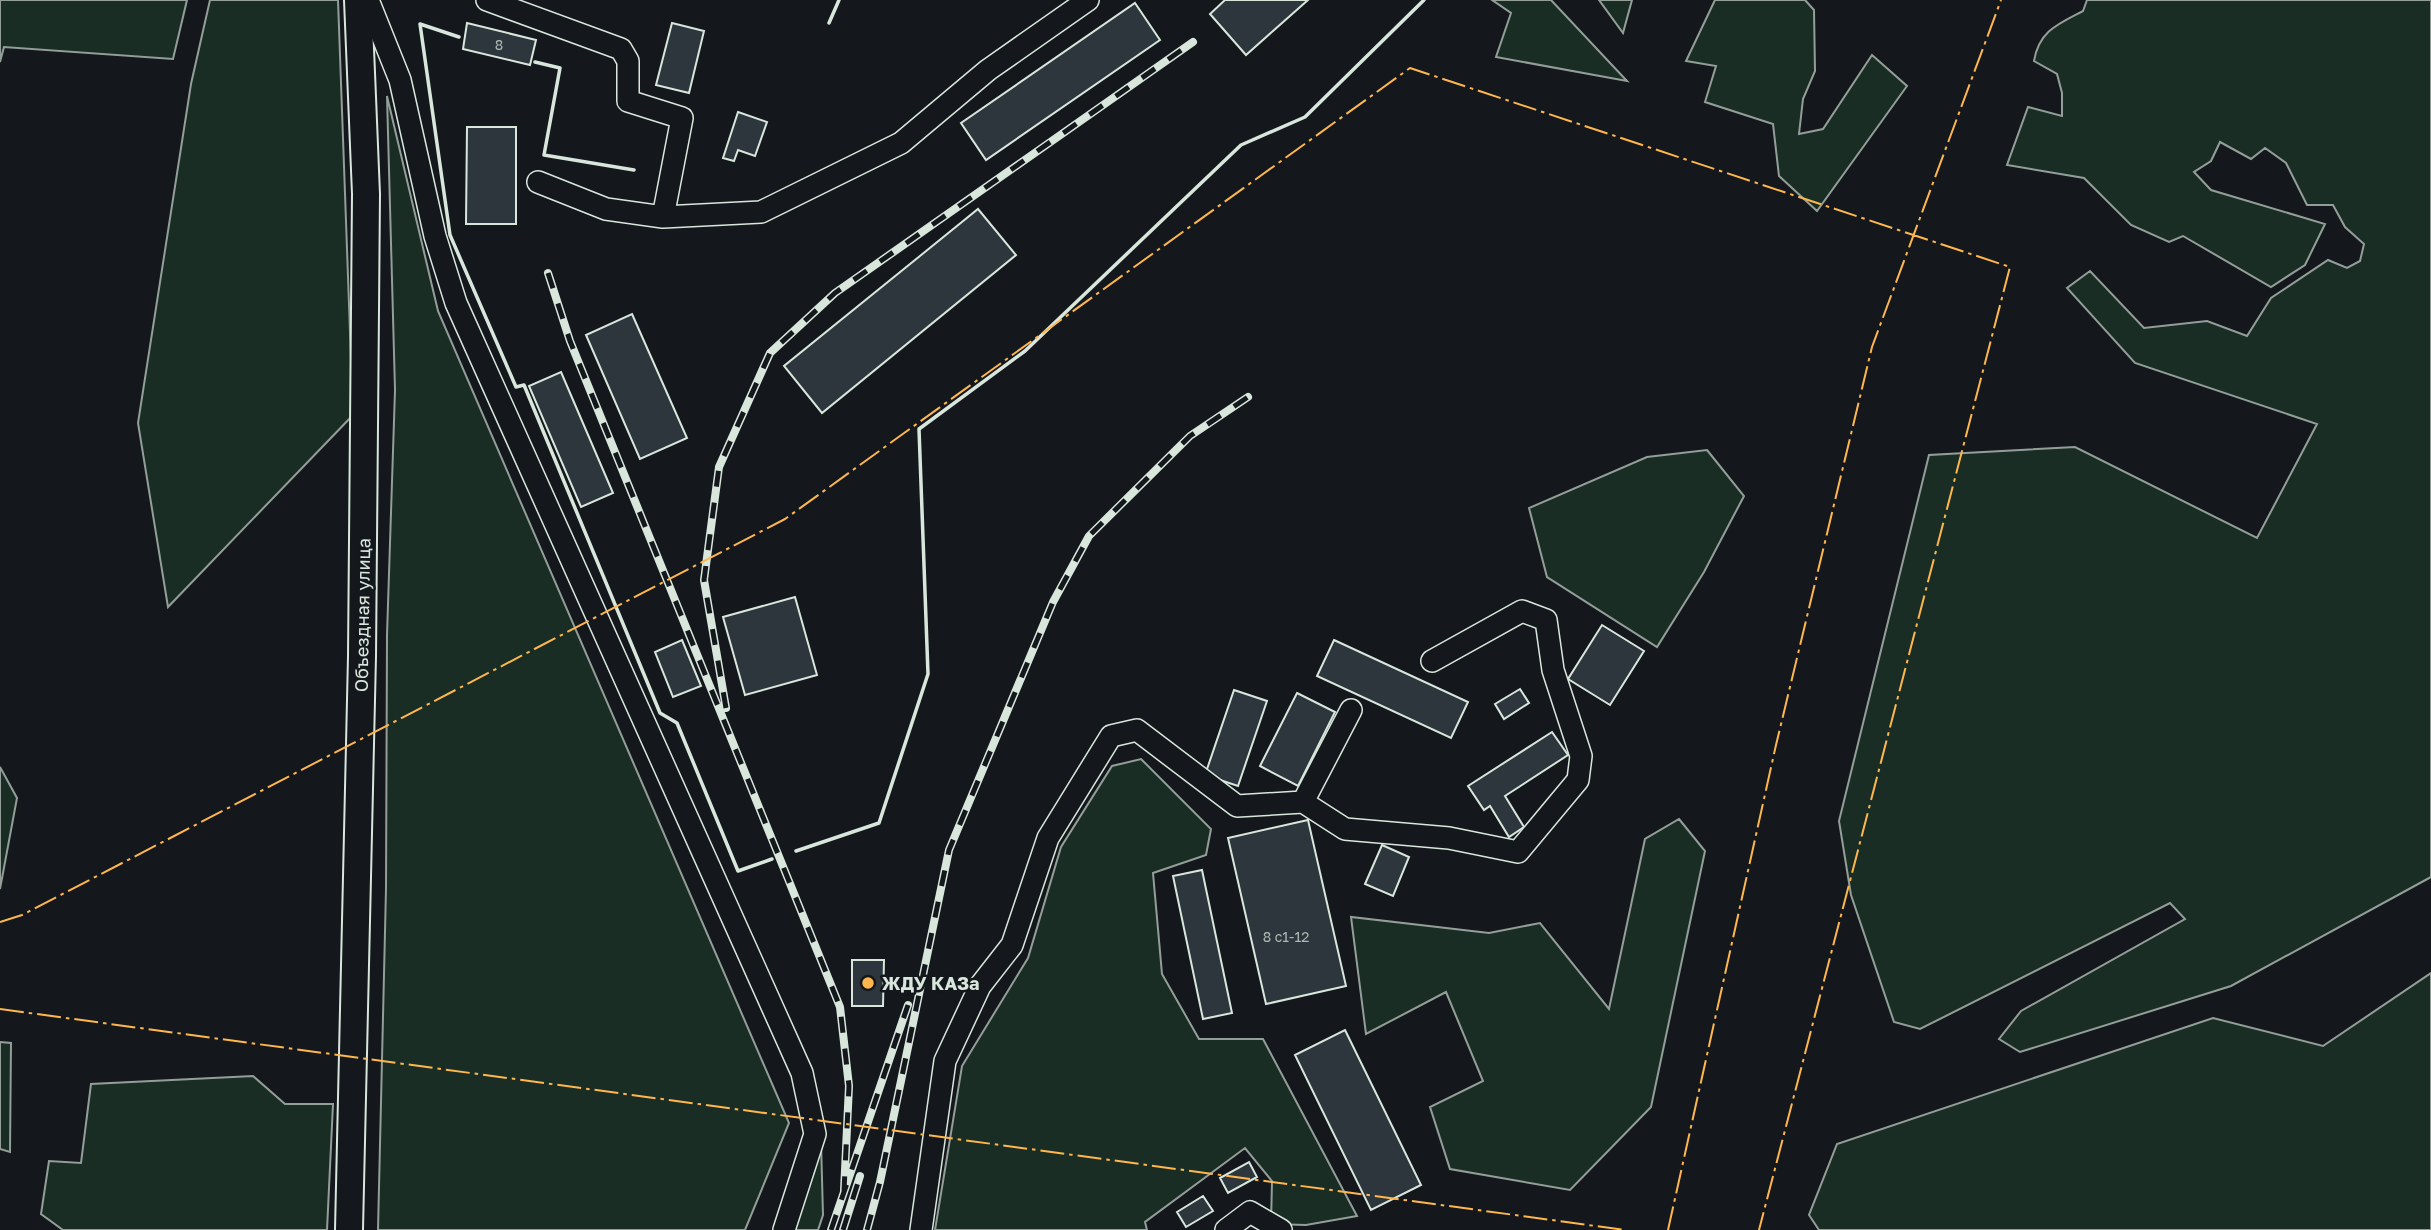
<svg xmlns="http://www.w3.org/2000/svg" width="2431" height="1230" font-family="'Golos Text',sans-serif">
	<rect width="100%" height="100%" fill="#14181c"/>
	<!-- green -->
	<path fill="#1a2d24" stroke="#939e99" stroke-width="2" d="M0,0H187L173,59L4,47L0,62Z
		M210,0H338L353,415L168,607L138,423L191,84Z
		M1492,0H1551L1627,81L1496,57L1511,13Z
		M1599,0H1632L1623,33Z
		M1715,0H1805L1814,10L1815,71L1803,99L1799,134L1823,129L1872,55L1907,86L1817,211L1779,176L1773,124L1705,102L1716,66L1686,61Z
		M2087,0H2431V877L2231,986L2020,1052L1999,1039L2021,1011L2185,919L2170,903L1920,1029L1894,1022L1851,895L1839,821L1929,455L2075,447L2257,538L2317,424L2135,363L2067,288L2090,271L2144,328L2207,321L2247,336L2271,298L2328,260L2347,268L2360,261L2364,244L2345,227L2333,205H2307L2286,163L2265,148L2251,159L2220,142L2211,161L2194,172L2211,190L2325,224L2305,265L2271,287L2183,236L2169,242L2131,225L2084,178L2007,165L2028,107L2062,116V93L2057,74L2034,61C2039,31 2058,24 2083,11Z
		M387,96L438,311L789,1123L745,1230H378L386,889L387,635L395,390Z
		M1707,450L1744,496L1704,572L1657,647L1547,577L1529,508L1647,457Z
		M1141,759L1211,829L1206,855L1153,873L1162,974L1199,1039H1263L1357,1216L1306,1225L1271,1224L1272,1181L1245,1148L1145,1222L1147,1230H935L962,1066L1028,958L1061,847L1112,766Z
		M0,767L17,798L0,889Z
		M1679,819L1705,851L1651,1107L1570,1190L1450,1169L1430,1107L1483,1081L1446,992L1366,1034L1351,917L1489,933L1540,923L1609,1009L1645,839Z
		M2431,973V1230H1819L1809,1215L1837,1144L2213,1018L2323,1046Z
		M0,1042L11,1043L10,1152L0,1149Z
		M253,1076L285,1104H333L327,1230H63L41,1214L49,1161L81,1163L91,1084Z
		M821,1142L823,1215L818,1230H794Z"/>
	<!-- building -->
	<path fill="#2c363c" stroke="#d8e6dc" stroke-width="2" d="M1225,0H1308L1246,55L1210,14Z
		M1135,3L1160,40L986,160L961,123Z
		M467,23L536,40L530,65L463,49Z
		M672,23L704,31L689,93L656,85Z
		M738,112L767,122L755,156L738,150L734,161L723,158Z
		M467,127H516V224H466Z
		M978,209L1016,255L822,413L784,366Z
		M632,314L687,438L640,459L586,335Z
		M561,372L613,493L581,507L529,386Z
		M795,597L817,675L745,695L723,617Z
		M1602,625L1644,651L1610,705L1568,679Z
		M682,640L701,686L673,697L655,652Z
		M1334,640L1468,702L1451,738L1317,676Z
		M1520,689L1529,703L1504,719L1495,704Z
		M1234,690L1267,701L1238,786L1205,775Z
		M1297,693L1335,712L1298,786L1260,766Z
		M1552,732L1568,755L1505,796L1524,827L1509,837L1490,806L1484,810L1468,786Z
		M1308,820L1346,986L1266,1004L1228,838Z
		M1382,845L1409,857L1393,896L1365,884Z
		M1202,870L1232,1013L1203,1019L1173,876Z
		M852,960H884L883,1006H852Z
		M1345,1030L1421,1185L1371,1210L1295,1055Z
		M1249,1162L1257,1177L1228,1193L1220,1178Z
		M1203,1196L1213,1211L1186,1227L1177,1212Z"/>
	<g fill="none" stroke-linecap="round" stroke-linejoin="round">
		<defs>
			<path id="minor" d="M368,0L400,80L435,236L456,303L802,1073L815,1134L784,1230
				M487,0L621,49L628,61V101L682,118L663,217L761,212L901,143L988,70L1088,0
				M538,182L606,209L663,217
				M1303,802L1351,710
				M921,1230L945,1061L980,986L1012,945L1048,838L1111,736L1137,730L1237,806L1303,802L1345,829L1449,838L1518,852L1578,780L1581,756L1553,670L1546,620L1522,611L1432,661
				M1226,1230L1250,1212L1281,1230"/>
			<path id="major" d="M349,1230L362,656L366,194L358,0"/>
		</defs>
		<!-- minor casing -->
		<use href="#minor" stroke="#d8e6dc" stroke-width="24"/>
		<!-- major casing -->
		<use href="#major" stroke="#d8e6dc" stroke-width="30"/>
		<!-- minor -->
		<use href="#minor" stroke="#14181c" stroke-width="21"/>
		<!-- major -->
		<use href="#major" stroke="#14181c" stroke-width="26"/>
		<defs>
			<path id="rail" d="M548,273L570,341L840,1007L849,1086L844,1191
				M726,708L704,580L719,467L770,353L835,293L1193,42
				M831,1230L908,1005
				M843,1230L860,1176
				M867,1230L880,1182L949,850L1053,602L1089,536L1190,436L1248,397"/>
		</defs>
		<!-- rail casing -->
		<use href="#rail" stroke="#d8e6dc" stroke-width="8"/>
		<!-- rail -->
		<use href="#rail" stroke="#14181c" stroke-width="5" stroke-dasharray="16" stroke-linecap="butt"/>
		<!-- wall -->
		<path stroke="#d8e6dc" stroke-width="3.5" d="M829,23L839,0
			M459,37L420,24L450,235L516,387L524,385L660,713L677,723L738,871L772,859
			M535,62L560,68L544,155L634,170
			M796,851L879,823L928,674L919,429L1025,351L1241,145L1305,117L1424,0"/>
		<!-- power -->
		<path stroke="#ffb74d" stroke-width="2" stroke-dasharray="24 5 3.5 5" stroke-linecap="butt" d="M0,922L22,915L785,519L1410,68L2010,267L1759,1230
			M0,1009L1625,1230
			M1668,1230L1776,745L1872,347L2001,0"/>
	</g>
	<!-- markers -->
	<circle fill="#ffb74d" stroke="#14181c" stroke-width="2.5" cx="868" cy="983" r="7"/>
	<g text-anchor="middle" dominant-baseline="central" stroke-width="5" stroke-linejoin="round" paint-order="stroke">
		<!-- number labels -->
		<g font-size="14" fill="#adbab4">
			<text x="499" y="44">8</text>
			<text x="1286" y="936">8 с1-12</text>
		</g>
		<!-- street labels -->
		<g font-size="18" fill="#d8e6dc" stroke="#14181c">
			<text transform="translate(362 615) rotate(-89)">Объездная улица</text>
		</g>
		<!-- poi labels -->
		<g font-size="18" font-weight="bold" fill="#d8e6dc" stroke="#14181c" text-anchor="start">
			<text x="882" y="983">ЖДУ КАЗа</text>
		</g>
	</g>
</svg>
